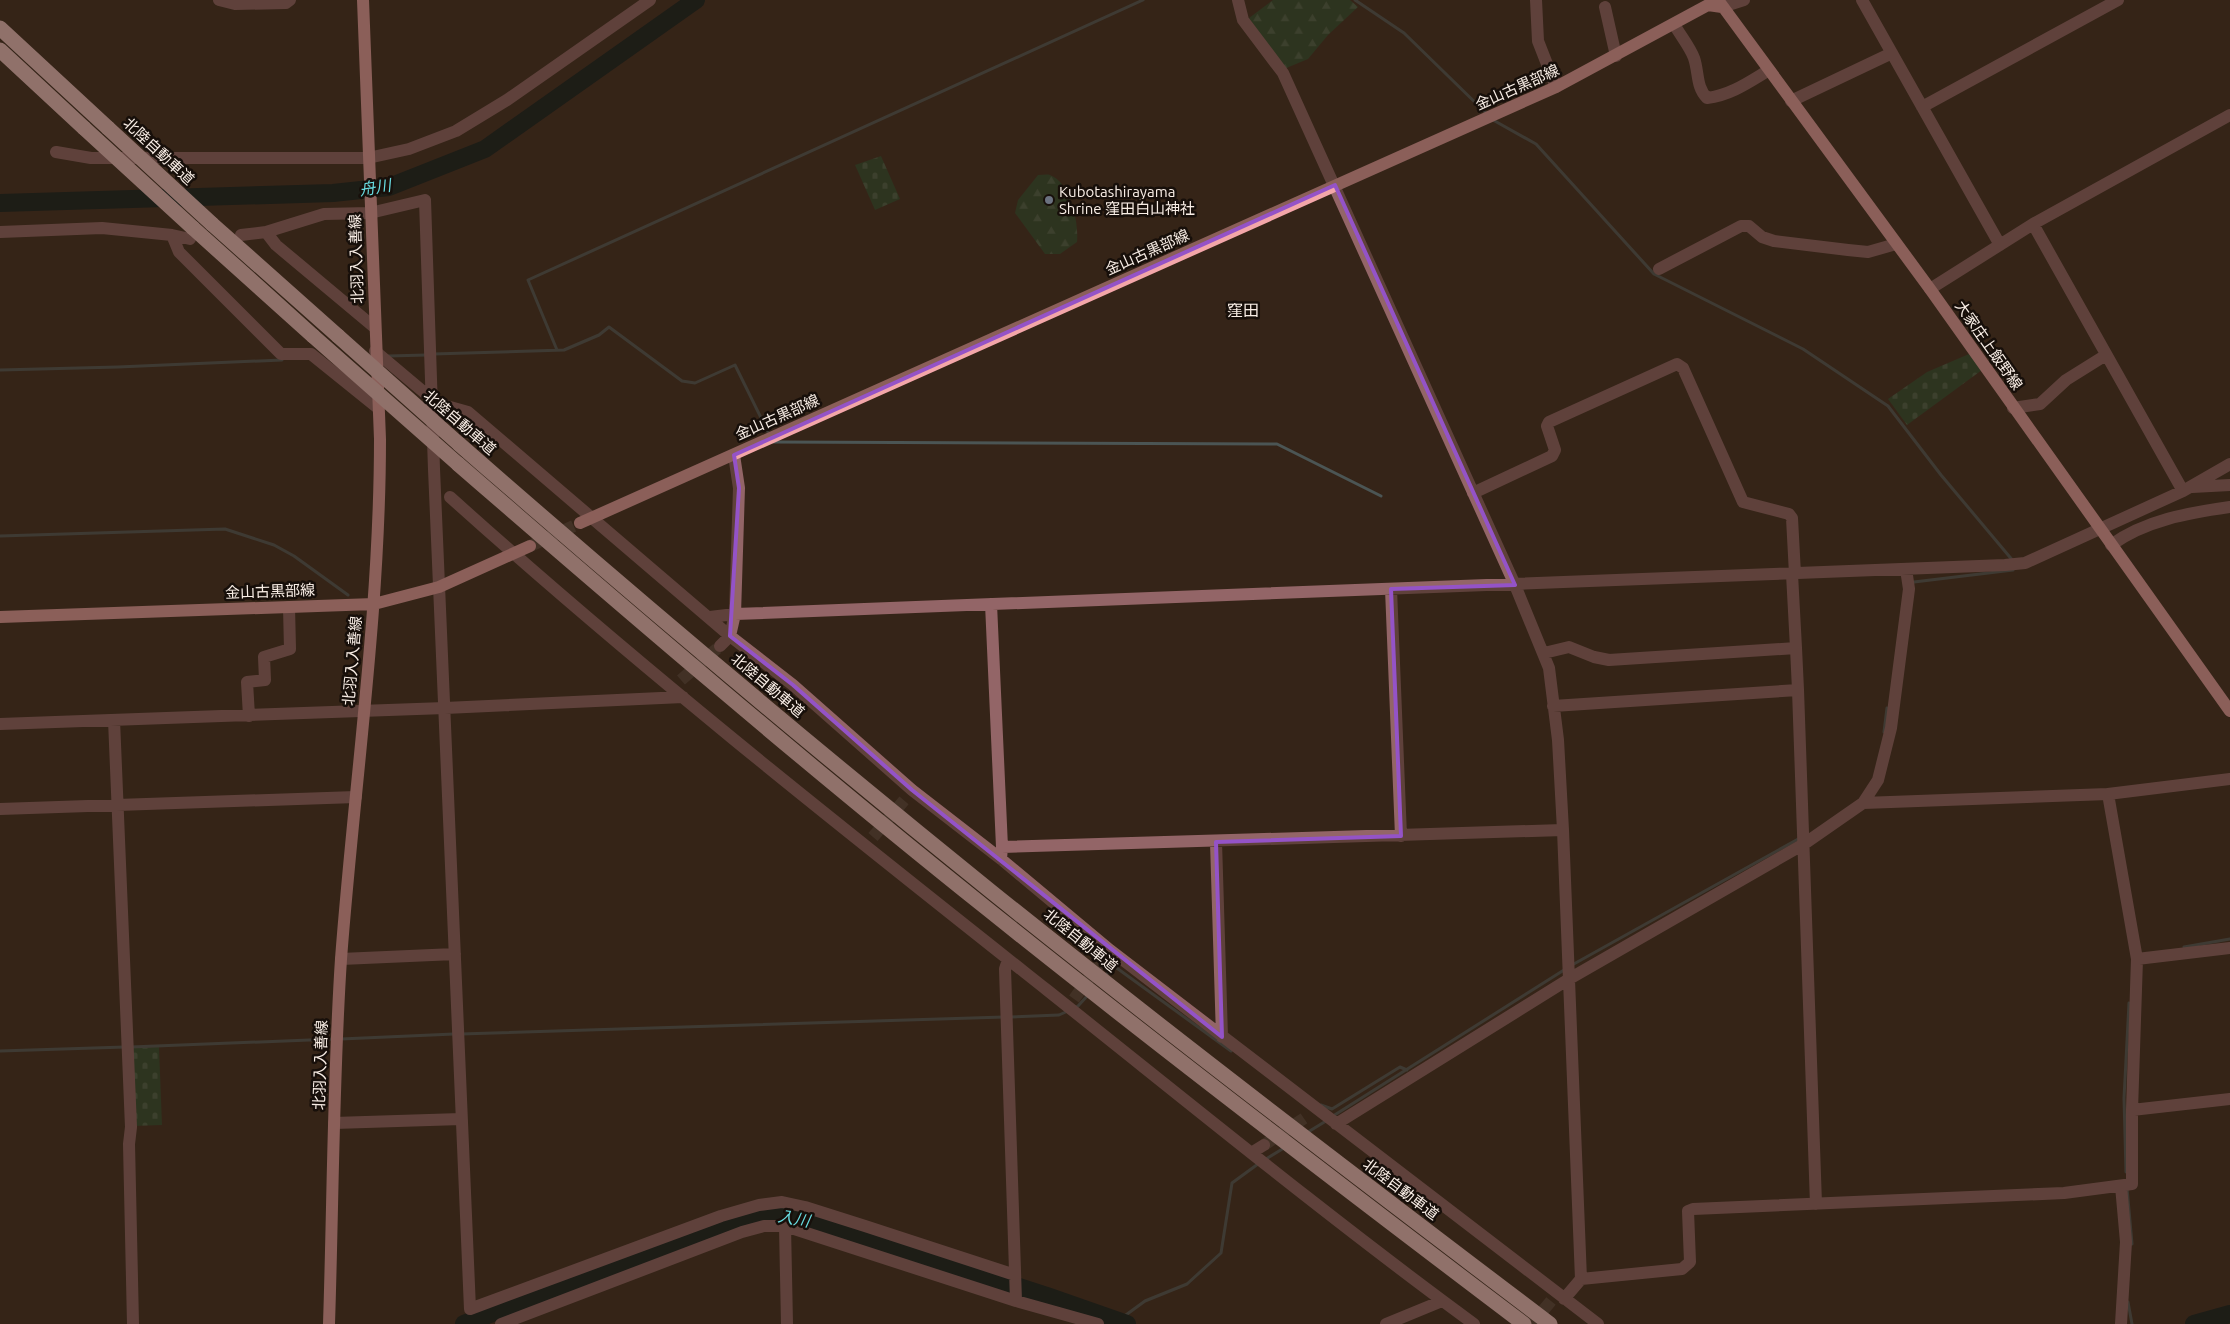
<svg xmlns="http://www.w3.org/2000/svg" width="2230" height="1324" font-family="Ubuntu,'Noto Sans JP',sans-serif">
	<defs>
		<pattern id="forest-firs" width="22" height="20" patternUnits="userSpaceOnUse" patternTransform="scale(1.25)"><rect width="22" height="20" fill="#254728"/><path d="M5 1l3.5 6h-7zM16 11l3.5 6h-7z" fill="#456247"/></pattern>
		<pattern id="cemetery-stones" width="16" height="16" patternUnits="userSpaceOnUse" patternTransform="scale(1.25)"><rect width="16" height="16" fill="#254728"/><path d="M2 7V4a2 2 0 0 1 4 0v3zM10 15v-3a2 2 0 0 1 4 0v3z" fill="#456247"/></pattern>
	</defs>
	<rect width="100%" height="100%" fill="#352418"/>
	<!-- forest -->
	<path fill="url(#forest-firs)" d="M1273,0H1350L1358,7L1328,35L1308,59L1284,69L1249,18Z
		M1038,175C1042,175 1047,174 1050,175C1071,183 1079,223 1077,242L1060,254H1045L1015,213L1018,200Z"/>
	<!-- cemetery -->
	<path fill="url(#cemetery-stones)" d="M881,156L900,199L875,210L855,165Z
		M1969,354L1982,370L1907,425L1888,399L1927,372Z
		M159,1047L162,1125L133,1126L130,1048Z"/>
	<g fill="none" stroke-linecap="round" stroke-linejoin="round">
		<!-- stream -->
		<path stroke="#4b5554" stroke-width="3" d="M1355,0L1404,33L1487,114
			M1493,120L1536,144L1654,274L1803,349L1888,406L1941,475L2014,562
			M557,350L528,280L1143,0
			M433,354L564,350L599,335L609,327L682,381L695,383L735,365L769,434
			M388,356L427,355
			M0,370L118,367L282,360
			M773,442L1277,444L1381,496
			M0,536L225,529L274,545L294,556L348,595
			M1911,584L1914,582L2013,570
			M1884,732L1887,708
			M2184,947L2230,939
			M1572,965L1800,838
			M1105,976L1114,966L1231,1051
			M1074,1008L1078,1006L1089,994
			M1010,1017L1059,1015L1068,1011
			M461,1034L1004,1017
			M341,1039L454,1034
			M131,1047L334,1039
			M0,1051L125,1047
			M1321,1105L1332,1109L1400,1067L1407,1070
			M1333,1116L1564,970
			M1308,1132L1326,1121
			M1266,1159L1284,1148
			M2126,1172L2124,1098L2129,1003
			M2127,1188L2132,1244
			M2128,1302L2132,1324
			M476,1311V1319
			M1119,1320L1145,1301L1187,1284L1221,1253L1232,1183L1258,1164"/>
		<!-- river -->
		<path stroke="#001416" stroke-width="18" d="M0,203L333,193L389,187L485,149L696,0
			M464,1324L741,1218L769,1213L802,1217L1047,1296L1127,1324
			M2194,1324L2230,1314"/>
		<!-- minor-tunnel -->
		<path stroke="#524237" stroke-width="12" stroke-dasharray="12 6" stroke-linecap="butt" d="M681,680L720,646
			M873,837L906,798
			M1074,999L1104,958
			M1264,1145L1309,1115
			M1532,1324L1551,1301"/>
		<!-- major-tunnel -->
		<path stroke="#524237" stroke-width="12" stroke-dasharray="12 6" stroke-linecap="butt" d="M530,546L580,523"/>
		<!-- minor -->
		<path stroke="#936567" stroke-width="12" d="M219,0L235,4L286,3L290,0
			M1238,0L1243,20L1283,73L1515,585L1549,668L1558,740L1563,830L1581,1279L1564,1299
			M1536,0L1538,41L1556,87
			M1862,0L2000,245
			M1605,7L1616,56
			M1722,7L1744,0
			M1674,24C1680,35 1690,47 1694,58C1699,73 1696,87 1707,98C1731,95 1749,82 1769,70
			M1791,101L1892,53
			M1922,107L2118,0
			M56,152L91,158H368L409,149L456,131L507,100L650,0
			M2033,224L2183,491
			M0,232L102,228L172,235
			M266,232L276,245L374,327
			M241,235L266,232L324,214L370,213L425,200L434,469L470,1309L721,1216L759,1205L782,1202L805,1207L865,1226L1015,1275
			M190,239L172,235L179,252L281,354H311L378,408
			M1659,269L1741,226H1749L1762,237L1774,241L1848,250L1868,252L1896,244
			M1930,289L2033,224L2230,115
			M375,351L432,399L443,405L468,412L730,636L793,685L912,790L1001,859L1110,950L1598,1324
			M2013,408L2040,404L2066,380L2106,355
			M2192,487L2230,485
			M1473,493L1552,456L1555,450L1547,426L1549,422L1677,364L1683,368L1743,502L1789,514L1792,518L1795,574
			M450,497C642,670 845,830 1047,990C1188,1102 1328,1217 1474,1324
			M2111,545C2146,520 2188,513 2230,507
			M1391,589L1401,836
			M991,604L1002,847
			M710,617L735,614L2005,565L2025,563L2183,491L2230,464
			M720,646L730,636L735,614L739,488L734,455
			M1544,653L1569,647L1594,657L1609,660L1796,648L1792,574
			M1798,690L1816,1204
			M1553,706L1798,690L1796,648
			M249,716L247,682L265,680L264,657L290,649L289,607
			M114,720L131,1127L129,1144L133,1324
			M0,724L445,708L683,697
			M1863,803L2108,794
			M0,809L356,797
			M1216,842L1222,1037
			M1001,859L1002,847L1563,830
			M341,959L455,954
			M2137,959L2108,794L2230,779
			M1008,960L1005,969L1016,1301
			M2132,1110L2230,1099
			M334,1123L461,1119
			M1336,1124L1569,979L1804,844L1863,803L1878,780L1891,728L1909,589L1906,569
			M1251,1153L1264,1145
			M2121,1186L2126,1242L2121,1324
			M785,1226L787,1324
			M1581,1279L1682,1269L1690,1262L1688,1211L1693,1209L2064,1193L2132,1184V1110L2137,959L2230,948
			M501,1324L742,1232L764,1226H785L1016,1301L1098,1324
			M1386,1324L1442,1301"/>
		<!-- major -->
		<path stroke="#f3a6a9" stroke-width="12" d="M1718,0L1930,289L2230,711
			M580,523L1556,87L1708,5L1722,7
			M0,617L374,604L439,587L530,546
			M329,1324C333,1202 333,1080 341,959C354,786 380,613 380,439L363,0"/>
		<!-- highway -->
		<path stroke="#fececf" stroke-width="15" d="M0,28L108,128
			M0,50L84,128
			M212,224L338,336
			M193,228L313,336
			M459,444C634,597 812,747 993,893C1176,1040 1363,1182 1550,1324
			M458,464C631,614 806,764 985,907C1162,1049 1343,1187 1524,1324"/>
		<!-- highway-bridge -->
		<path stroke="#fececf" stroke-width="15" d="M84,128L193,228
			M108,128L212,224
			M313,336L458,464
			M338,336L459,444"/>
	</g>
	<!-- marked area -->
	<path d="M0 0H2230V1324H0ZM1335,185L1515,585L1391,589L1401,836L1216,842L1222,1037L912,790L793,685L730,636L739,488L734,455Z" fill="#352418" fill-opacity=".55" fill-rule="evenodd"/>
	<path fill="none" stroke="#9453c7" stroke-width="4" stroke-linejoin="round" d="M1335,185L1515,585L1391,589L1401,836L1216,842L1222,1037L912,790L793,685L730,636L739,488L734,455Z"/>
	<!-- markers -->
	<circle fill="#6b7280" stroke="#170f0a" stroke-width="2" cx="1049" cy="200" r="5"/>
	<g text-anchor="middle" dominant-baseline="central" stroke-width="5" stroke-linejoin="round" paint-order="stroke">
		<!-- street labels -->
		<g font-size="15" fill="#f9eee6" stroke="#170f0a">
			<text transform="translate(1517 87) rotate(-24)">金山古黒部線</text>
			<text transform="translate(159 151) rotate(43)">北陸自動車道</text>
			<text transform="translate(1147 252) rotate(-24)">金山古黒部線</text>
			<text transform="translate(356 259) rotate(-92)">北羽入入善線</text>
			<text transform="translate(1989 345) rotate(55)">大家庄上飯野線</text>
			<text transform="translate(777 417) rotate(-24)">金山古黒部線</text>
			<text transform="translate(460 422) rotate(41)">北陸自動車道</text>
			<text transform="translate(270 591) rotate(-2)">金山古黒部線</text>
			<text transform="translate(352 661) rotate(-85)">北羽入入善線</text>
			<text transform="translate(768 685) rotate(40)">北陸自動車道</text>
			<text transform="translate(1081 940) rotate(39)">北陸自動車道</text>
			<text transform="translate(320 1065) rotate(-88)">北羽入入善線</text>
			<text transform="translate(1401 1189) rotate(37)">北陸自動車道</text>
		</g>
		<!-- poi labels -->
		<g font-size="15" fill="#f9eee6" stroke="#170f0a" text-anchor="start">
			<text x="1059" y="191">Kubotashirayama<tspan x="1059" dy="17">Shrine 窪田白山神社</tspan></text>
		</g>
		<!-- water labels -->
		<g font-size="16" font-style="italic" fill="#68dce1" stroke="#170f0a">
			<text transform="translate(375 187) rotate(-9)">舟川</text>
			<text transform="translate(794 1218) rotate(10)">入川</text>
		</g>
		<!-- neighbourhood labels -->
		<g font-size="16" fill="#f9eee6" stroke="#170f0a">
			<text x="1243" y="310">窪田</text>
		</g>
	</g>
</svg>
